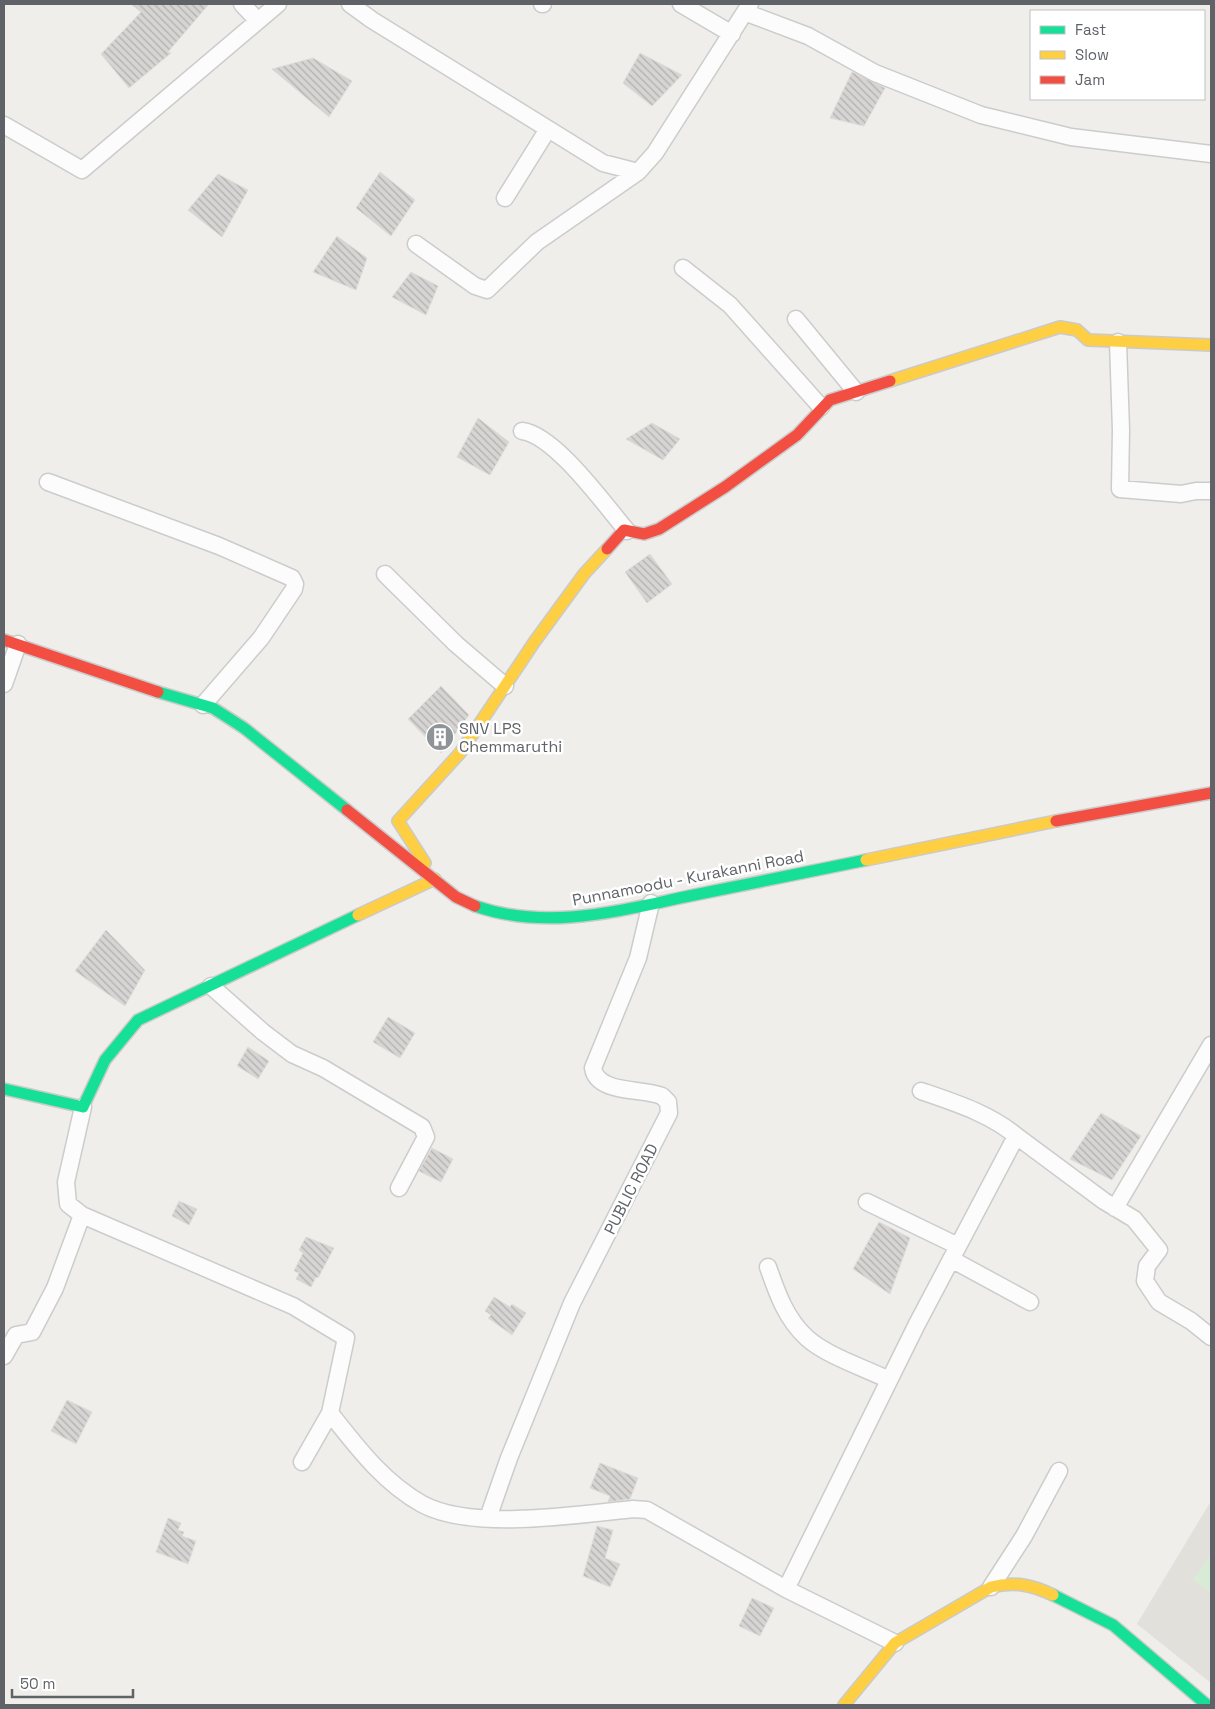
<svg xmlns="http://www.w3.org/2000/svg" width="1215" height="1709" font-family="'Space Grotesk',sans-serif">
	<defs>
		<pattern id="building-back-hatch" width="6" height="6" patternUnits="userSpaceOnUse" patternTransform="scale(1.25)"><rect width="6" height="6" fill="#d6d5d3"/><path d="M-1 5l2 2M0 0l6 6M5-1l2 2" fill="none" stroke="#b1b0af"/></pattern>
	</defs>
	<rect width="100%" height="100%" fill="#efeeea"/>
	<!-- education -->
	<path fill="#e2e0da" d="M1211,1501V1683L1137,1624Z"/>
	<!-- green -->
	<path fill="#d8ebd6" d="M1211,1555V1593L1193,1580Z"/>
	<!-- building -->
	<path fill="url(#building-back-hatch)" stroke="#deddd9" d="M131,4H209L168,52L171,53L129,88L101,54L141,12Z
		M640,53L682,75L652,106L623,83Z
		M313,58L352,81L329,117L272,69Z
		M852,72L885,88L864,126L830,118Z
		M380,172L415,200L391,236L356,208Z
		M218,174L248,190L222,237L188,210Z
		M337,236L367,258L356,290L313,272Z
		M411,272L438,286L426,315L392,297Z
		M478,418L509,442L490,475L457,457Z
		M652,423L680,439L663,460L626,439Z
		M650,554L672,584L647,603L625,572Z
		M441,686L469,715L441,753L408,719Z
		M106,930L145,970L125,1006L75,971Z
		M388,1017L415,1033L400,1058L373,1042Z
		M248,1047L269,1061L258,1079L237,1066Z
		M1101,1113L1141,1136L1112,1180L1070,1159Z
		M432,1148L453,1159L441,1182L419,1171Z
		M179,1201L197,1209L189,1225L172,1216Z
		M879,1222L910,1238L890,1294L853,1269Z
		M306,1237L334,1248L318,1278L316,1277L311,1287L296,1279L299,1273L294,1271L303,1253L299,1250Z
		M494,1297L510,1307L512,1304L526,1313L512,1335L488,1318L491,1315L485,1311Z
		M67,1400L92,1412L76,1444L51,1431Z
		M600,1463L638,1478L630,1499L608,1502L610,1496L590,1488Z
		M168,1518L181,1523L178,1530L184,1532L182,1536L196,1541L188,1564L156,1552Z
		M597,1526L613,1530L605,1558L620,1564L610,1587L583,1576Z
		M752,1598L774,1608L760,1636L739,1626Z"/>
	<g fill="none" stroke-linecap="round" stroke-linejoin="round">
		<defs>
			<path id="street" d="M242,4L258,21
				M350,4L372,20L603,163L638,172L655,153L750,4
				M542,4H543
				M681,4L732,34
				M747,13L808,36L875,73L981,115L1071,137L1211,154
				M4,125L82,170L278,4
				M505,198L548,129
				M416,244L475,286L487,290L537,242L638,172
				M683,268L730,305L821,407
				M796,319L856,392
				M1118,342L1121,430L1120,489L1181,494L1196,491H1211
				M522,431C555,435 605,505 627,531
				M48,482L219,546L292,578L295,584L294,589L261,638L203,705
				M385,574L456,644L505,686
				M4,684L18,644
				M211,986L263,1032L292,1054L323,1068L422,1127L426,1137L399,1188
				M921,1091C956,1103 991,1114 1019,1138
				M83,1107L66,1182L68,1204L82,1215L293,1306L346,1338L330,1413C357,1447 383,1482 422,1504C472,1531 576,1515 633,1509L647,1510L786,1589L895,1643
				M867,1202L958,1246
				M1115,1208L1211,1045
				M951,1259L1030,1302
				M768,1267C777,1293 786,1319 807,1338C827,1356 865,1368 889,1380
				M4,1356L16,1335L32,1332L55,1288L82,1215
				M302,1462L330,1413
				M488,1518L509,1458L572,1303L669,1113L668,1102L662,1096C642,1088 597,1094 593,1068L638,958L651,903
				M991,1587L1024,1536L1059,1471
				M786,1589L917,1324L1012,1144L1019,1138L1104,1201L1134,1219L1159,1250L1147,1266L1145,1281L1159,1302L1191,1321L1211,1337"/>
			<path id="fast" d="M158,692L213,708L244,728L347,810
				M475,906C550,932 624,909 699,894C755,883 810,871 866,860
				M4,1089L83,1107L105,1060L138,1020L358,915
				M1053,1595L1113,1625L1207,1705"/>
			<path id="slow" d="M890,381L1060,327L1077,330L1088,340L1211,345
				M866,860L1056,821
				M425,863L398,821L460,753L535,641L584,574L607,549
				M358,915L435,879
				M844,1705L895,1643L991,1587C1014,1581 1032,1585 1053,1595"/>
			<path id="jam" d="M607,549L624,530L644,534L659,529L725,487L797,435L830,400L890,381
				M4,640L158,692
				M347,810L456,897L475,906
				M1056,821L1211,793"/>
		</defs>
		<!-- street casing -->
		<use href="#street" stroke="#cbcccc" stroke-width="19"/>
		<!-- fast casing -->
		<use href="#fast" stroke="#cacacb" stroke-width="14"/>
		<!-- slow casing -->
		<use href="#slow" stroke="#cacacb" stroke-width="14"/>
		<!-- jam casing -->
		<use href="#jam" stroke="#cacacb" stroke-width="14"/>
		<!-- street -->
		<use href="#street" stroke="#fdfcfc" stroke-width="16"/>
		<!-- fast -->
		<use href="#fast" stroke="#16e098" stroke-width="11"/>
		<!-- slow -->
		<use href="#slow" stroke="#ffcf43" stroke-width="11"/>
		<!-- jam -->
		<use href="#jam" stroke="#f24e42" stroke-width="11"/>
	</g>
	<!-- icons -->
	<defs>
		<symbol id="building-disc" viewBox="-11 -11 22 22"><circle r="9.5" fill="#919496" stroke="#fff"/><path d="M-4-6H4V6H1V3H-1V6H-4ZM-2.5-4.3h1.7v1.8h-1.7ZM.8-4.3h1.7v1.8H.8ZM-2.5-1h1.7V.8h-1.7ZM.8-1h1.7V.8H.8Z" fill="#fff"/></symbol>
	</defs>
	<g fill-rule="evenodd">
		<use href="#building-disc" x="424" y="721" width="32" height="32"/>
	</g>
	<g text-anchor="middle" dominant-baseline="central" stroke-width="5" stroke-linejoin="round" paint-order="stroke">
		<!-- poi labels -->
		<g font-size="16" fill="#5f6368" stroke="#fff" text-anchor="start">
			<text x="459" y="728">SNV LPS<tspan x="459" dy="18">Chemmaruthi</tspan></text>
		</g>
		<!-- street labels -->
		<g font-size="16" fill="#5f6368" stroke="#fff">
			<text transform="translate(688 878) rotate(-11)">Punnamoodu - Kurakanni Road</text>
			<text transform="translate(631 1189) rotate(-63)">PUBLIC ROAD</text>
		</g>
	</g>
	<!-- border -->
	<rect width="1215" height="1709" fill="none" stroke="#5f6368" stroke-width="10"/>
	<!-- legend -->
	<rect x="1030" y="10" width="175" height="90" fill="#ffffff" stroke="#bfc1c3"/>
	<rect x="1040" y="26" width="25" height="8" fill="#16e098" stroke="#bfc1c3"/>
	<text x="1075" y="35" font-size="15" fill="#5f6368">Fast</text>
	<rect x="1040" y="51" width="25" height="8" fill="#ffcf43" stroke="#bfc1c3"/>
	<text x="1075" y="60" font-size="15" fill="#5f6368">Slow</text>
	<rect x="1040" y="76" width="25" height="8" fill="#f24e42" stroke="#bfc1c3"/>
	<text x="1075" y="85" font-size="15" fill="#5f6368">Jam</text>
	<!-- scale -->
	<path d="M12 1689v8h121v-8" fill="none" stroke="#5f6368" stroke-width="2.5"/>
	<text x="20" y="1689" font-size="15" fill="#5f6368" stroke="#ffffff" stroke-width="4" paint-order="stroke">50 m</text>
</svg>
